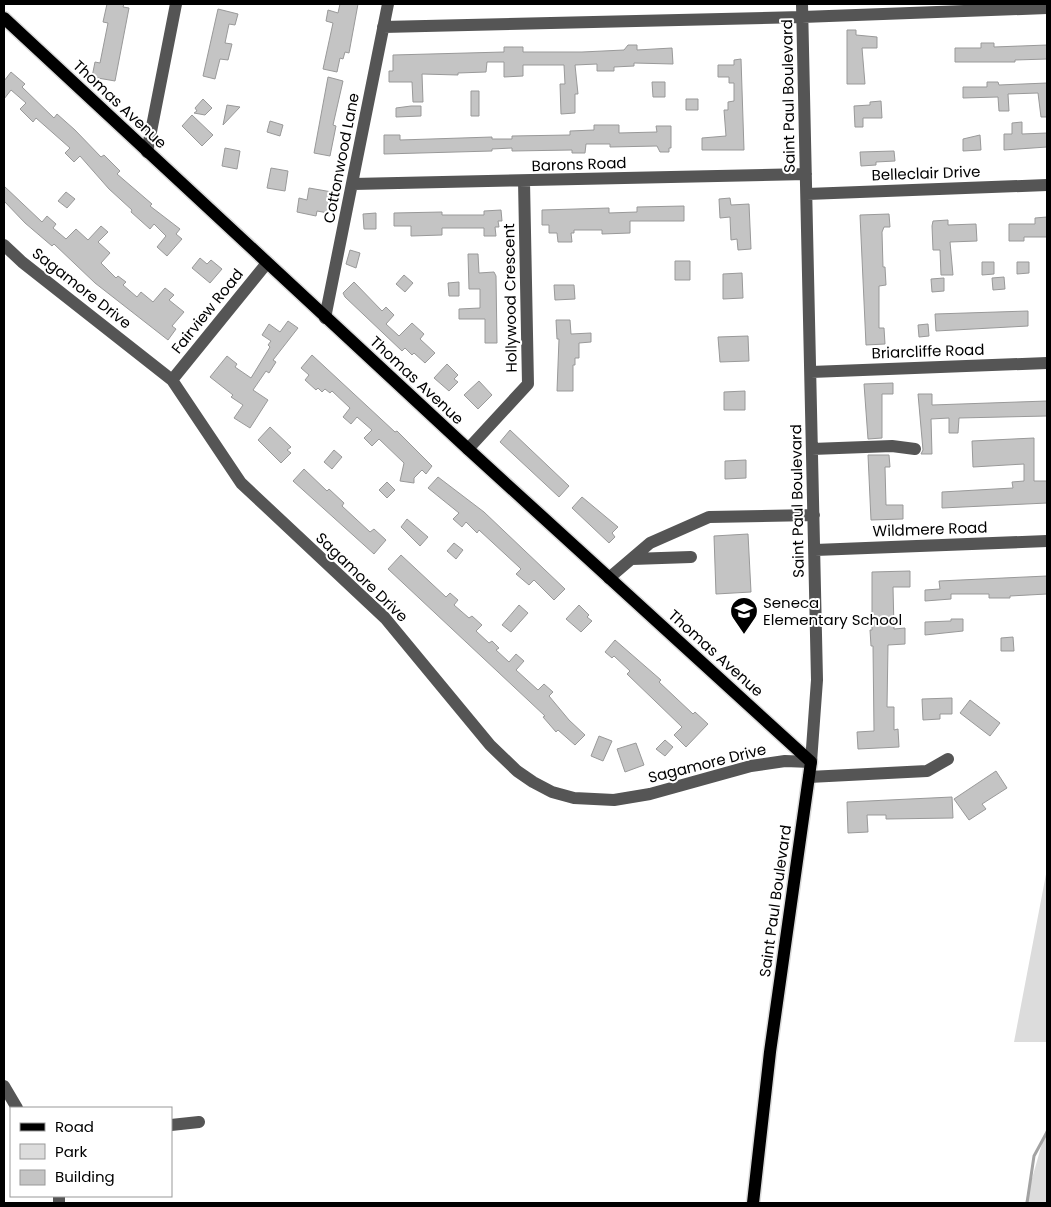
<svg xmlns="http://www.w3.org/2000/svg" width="1051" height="1207" font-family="Poppins,sans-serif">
	<rect width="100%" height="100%" fill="#fff"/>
	<!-- green -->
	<path fill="#dcdcdc" d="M1047,869V1042H1014Z
		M1047,1126V1203H1025Z"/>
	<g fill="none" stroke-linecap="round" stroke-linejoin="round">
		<!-- stream -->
		<path stroke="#a3a3a3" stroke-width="3" d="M1027,1203L1034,1156L1047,1132"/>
	</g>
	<!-- building -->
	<path fill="#c4c4c4" stroke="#999" d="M107,4H124L123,7L129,8L115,81L92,77L95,62L100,63L108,23L103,22Z
		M340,4H358L349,53L345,52L343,59L340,58L337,72L323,69L333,23L326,21L328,10L338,13Z
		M218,9L238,14L235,25L229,24L225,43L232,44L228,60L220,59L215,79L203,76Z
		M847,30H856V35L877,37V48H862L865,84H847Z
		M981,43H994V47L1047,45V59L1015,60V62H955V48H981Z
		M628,45H637V50L672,48L673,64L634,63V66L614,67V71H597V64L575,65L578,94H575V113L561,114L560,84H565L564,65H523V76L504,77V62H487L486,72L458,73V75L422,74L423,102H413L412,82H389V71H393V55L504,52V47H523V52H582L624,50Z
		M741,59L744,150H702V138L726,136L724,110H728V102L734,101V83H729V77H718V65H734V60Z
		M11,72L25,84L22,87L54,118L57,114L75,130L101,157L104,155L120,171L117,174L152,204L150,206L180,229L176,234L182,239L167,256L157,247L166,236L154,224L150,229L131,212L132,210L109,189L80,156L74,162L65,153L70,148L36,118L33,122L20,109L26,103L11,90L4,99V81Z
		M328,77L343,81L333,125L336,126L330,156L314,153Z
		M652,82H665V97H653Z
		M987,82H998L999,85L1047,83V117H1041L1038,93L1008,94L1009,111H999L998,97L963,98V87H987Z
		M471,91H479V116H471Z
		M203,99L212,108L205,115L194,113L197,111L195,108Z
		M686,99H698V110H686Z
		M881,101L882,118H863V127H855L854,106L870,105V102Z
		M227,105L240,107L223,125Z
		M411,106H421V116L396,117V108Z
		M192,115L213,135L202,146L182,126Z
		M270,121L283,125L280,136L267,132Z
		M1022,122V134L1047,133V147L1004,150V134H1012V123Z
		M594,125H619V133L657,132L656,126H671V148H669V152H660L657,146L610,147V144H586L585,153H572V150L512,151V148L492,149V151L384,154V135H400V140L492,137V139H512V136L570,135V131L594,130Z
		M980,135L981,150L963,151V139Z
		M225,148L240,151L237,169L222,166Z
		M894,151L895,161L876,162V165L861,166L860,152Z
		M271,168L288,171L285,191L267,188Z
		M4,186L42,222L47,216L56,224L53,228L66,239L76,229L88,240L101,226L108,232L98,242L110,253L101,263L116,278L118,276L126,282L123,285L137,297L141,292L153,302L165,288L174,295L169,300L184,312L172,326L176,329L168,340L95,283L54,244L52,246L25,223L4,201Z
		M309,188L332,192L328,213L317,211L316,216L297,212L299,198L307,200Z
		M66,192L75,199L67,208L58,201Z
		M730,198L731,205L749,204L751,249L738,250L737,239L731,240L730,217L720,218L719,199Z
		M684,206V221H630V233L602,234V230H574V233H571L572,242H558L557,233H549V225H542V210L609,208V213L637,212V207Z
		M501,210L502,221H498L499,227H495L496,236H484V228H442V235L411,236V226H394V213L442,212V215H484V211Z
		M376,213V229H364L363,214Z
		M889,214L890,227H884L882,232L883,267H885L886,285L879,286V328H884L885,344L866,345L860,215Z
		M1047,217V237H1024V241H1009V224H1035V218Z
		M948,220V225L976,224L977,241L950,242L953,275H941L940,250H933L932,226L933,221Z
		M350,250L360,253L356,268L346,264Z
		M468,254H478L479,273L494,272L496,276L497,343H485V319H459V309L480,308V289H469Z
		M200,258L207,264L211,260L222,269L210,283L192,268Z
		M675,261H690V280H675Z
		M982,262H994V274L982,275Z
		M1017,262H1029V273L1017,274Z
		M742,273L743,298L723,299V274Z
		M404,275L413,283L405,292L396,284Z
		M1004,277L1005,289L993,290L992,278Z
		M944,278V291L932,292L931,279Z
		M354,282L382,311L386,307L394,315L386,324L399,336L412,323L424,334L420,339L435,353L425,363L414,353L412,355L405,348L402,351L345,297L343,293Z
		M459,282V296H449L448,283Z
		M554,285H574L575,299L555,300Z
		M1028,311V326L936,331L935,314Z
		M556,320H570L571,334L591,333V342L579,343V358H575V365H573V391H557L559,339H557Z
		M288,321L298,328L273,360L276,362L269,373L266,371L253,390L268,400L250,428L234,418L243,405L231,397L233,395L210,377L227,356L237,364L235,367L251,378L270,347L268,345L271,341L262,335L269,324L280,332Z
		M928,324L929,336L919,337L918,325Z
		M748,336L749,361L720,362L718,337Z
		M312,355L395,432L397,431L432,466L426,474L422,470L414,478V483L400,481L404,463L379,439L372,446L364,438L372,430L357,417L351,424L343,417L350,408L332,391L330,393L325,389L322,392L318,388L316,390L305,380L309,375L301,368Z
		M447,364L458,375L454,379L458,382L449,391L434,378Z
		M479,381L492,395L478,409L464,395Z
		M893,383V394H882V438L868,439L864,384Z
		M745,391V410H724V392Z
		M918,394H932V405L1047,401V416L959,418L958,433H949V418L931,419L932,454H921L923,450Z
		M270,427L291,447L287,450L291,453L281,463L258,440Z
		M510,430L569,486L559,497L500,442Z
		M1034,438V481H1047V503L942,508V492L1013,488L1012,482L1024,481V464L973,467L972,441Z
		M334,450L342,457L332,469L324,462Z
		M868,455H889L890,467H885L886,505H903V519L871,520Z
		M746,460V478L725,479V461Z
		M304,469L327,491L329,489L344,503L342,506L370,532L374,529L386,540L374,554L293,481Z
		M438,477L484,512L565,589L554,600L534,580L529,585L516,574L521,569L519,567L479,530L477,533L466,522L462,527L453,519L459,513L428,488Z
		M387,482L395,490L387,498L379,490Z
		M582,497L618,527L612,533L615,537L609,543L572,508Z
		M407,519L428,537L420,546L401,527Z
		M748,534L751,592L716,594L714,536Z
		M454,543L463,550L456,559L447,551Z
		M401,555L446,597L450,593L458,600L454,605L469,618L472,616L482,625L476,631L489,643L492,641L499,648L496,650L509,662L516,654L524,661L516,670L538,690L544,684L553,692L549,696L569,720L585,735L575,745L558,730L556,732L543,717L545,716L388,569Z
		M910,571V587H893L894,629L905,628V644L888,645L887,707H894V730L898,729L899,747L858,749L857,732L874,731L873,646H871L870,630H872V572Z
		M1047,576V594L1010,596V598H989V594H951V599L925,601V590L940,589L939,581Z
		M519,605L528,613L511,632L502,625Z
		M579,605L589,615L587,617L592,621L581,632L566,619Z
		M951,619H963V631L925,635V622L951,621Z
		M1013,637L1014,651H1001V638Z
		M615,640L661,680L659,682L693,714L695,712L708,724L686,747L674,735L682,727L627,674L630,671L614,656L612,658L605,652Z
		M952,698V714H940V719L923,720L922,699Z
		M970,700L1000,723L990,736L960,713Z
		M599,736L612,741L603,761L591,756Z
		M665,740L673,747L665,756L656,749Z
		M636,743L644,765L625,772L617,749Z
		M996,771L1007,788L982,804L986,809L969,820L954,799Z
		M952,797L953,818L886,819V815H867L868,832L848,833L847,802Z"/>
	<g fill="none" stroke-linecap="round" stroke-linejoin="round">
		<defs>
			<path id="major" d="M4,18L468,449L811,762L770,1052L753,1203"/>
		</defs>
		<!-- major casing -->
		<use href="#major" stroke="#dbdbdb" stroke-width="15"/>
		<!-- minor -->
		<path stroke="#555" stroke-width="12" d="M383,27L802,17L1047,8
			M147,152L176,4
			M353,184L806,174
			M807,194L1047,185
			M4,245L22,262L172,380L241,483L385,618L490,745L517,771L533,782L552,792L574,798L614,800L650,794L751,766L785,761L811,762L817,680L802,4
			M325,318L388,4
			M811,372L1047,363
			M172,380L267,263
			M468,449L528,384L524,181
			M812,449L892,446L915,449
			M815,550L1047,541
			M632,559L691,557
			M609,578L650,543L709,517L814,515
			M809,777L927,771L948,759
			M4,1086L17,1108
			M171,1125L199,1122
			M59,1196V1203"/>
		<!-- major -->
		<use href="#major" stroke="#000" stroke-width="12"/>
	</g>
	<!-- icons -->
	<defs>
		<symbol id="school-pin" viewBox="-11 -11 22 30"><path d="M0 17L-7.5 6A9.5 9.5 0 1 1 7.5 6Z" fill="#000" stroke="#fff"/><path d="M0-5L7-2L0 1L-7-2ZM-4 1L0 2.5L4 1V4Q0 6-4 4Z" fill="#fff"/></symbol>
	</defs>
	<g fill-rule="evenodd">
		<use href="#school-pin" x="728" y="595" width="32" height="43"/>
	</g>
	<g text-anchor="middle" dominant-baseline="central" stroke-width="4" stroke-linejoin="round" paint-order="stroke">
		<!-- street labels -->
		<g font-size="15" fill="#000" stroke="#fff">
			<text transform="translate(788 96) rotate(-91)">Saint Paul Boulevard</text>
			<text transform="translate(120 104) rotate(43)">Thomas Avenue</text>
			<text transform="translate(341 158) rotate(-79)">Cottonwood Lane</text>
			<text transform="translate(579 164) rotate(-2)">Barons Road</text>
			<text transform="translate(926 173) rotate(-2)">Belleclair Drive</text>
			<text transform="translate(82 288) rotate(38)">Sagamore Drive</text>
			<text transform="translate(510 298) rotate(-91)">Hollywood Crescent</text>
			<text transform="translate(207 311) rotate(-51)">Fairview Road</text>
			<text transform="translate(928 351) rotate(-2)">Briarcliffe Road</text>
			<text transform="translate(417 380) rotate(43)">Thomas Avenue</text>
			<text transform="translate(797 501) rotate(-91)">Saint Paul Boulevard</text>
			<text transform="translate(930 529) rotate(-2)">Wildmere Road</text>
			<text transform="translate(362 577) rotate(44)">Sagamore Drive</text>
			<text transform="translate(716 653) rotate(42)">Thomas Avenue</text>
			<text transform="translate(707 763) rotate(-14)">Sagamore Drive</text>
			<text transform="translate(775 901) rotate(-82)">Saint Paul Boulevard</text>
		</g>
		<!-- poi labels -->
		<g font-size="15" fill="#000" stroke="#fff" text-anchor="start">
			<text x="763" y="602">Seneca<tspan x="763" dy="17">Elementary School</tspan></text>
		</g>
	</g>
	<!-- border -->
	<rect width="1051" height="1207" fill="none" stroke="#000000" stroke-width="10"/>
	<!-- legend -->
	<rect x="10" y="1107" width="162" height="90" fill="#ffffff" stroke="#999999"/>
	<rect x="20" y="1123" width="25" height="8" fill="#000000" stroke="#999999"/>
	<text x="55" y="1132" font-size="15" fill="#000000">Road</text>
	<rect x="20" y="1144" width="25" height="15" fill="#dcdcdc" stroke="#999999"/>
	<text x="55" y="1157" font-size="15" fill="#000000">Park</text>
	<rect x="20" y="1170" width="25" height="15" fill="#c4c4c4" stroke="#999999"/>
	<text x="55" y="1182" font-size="15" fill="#000000">Building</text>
</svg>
